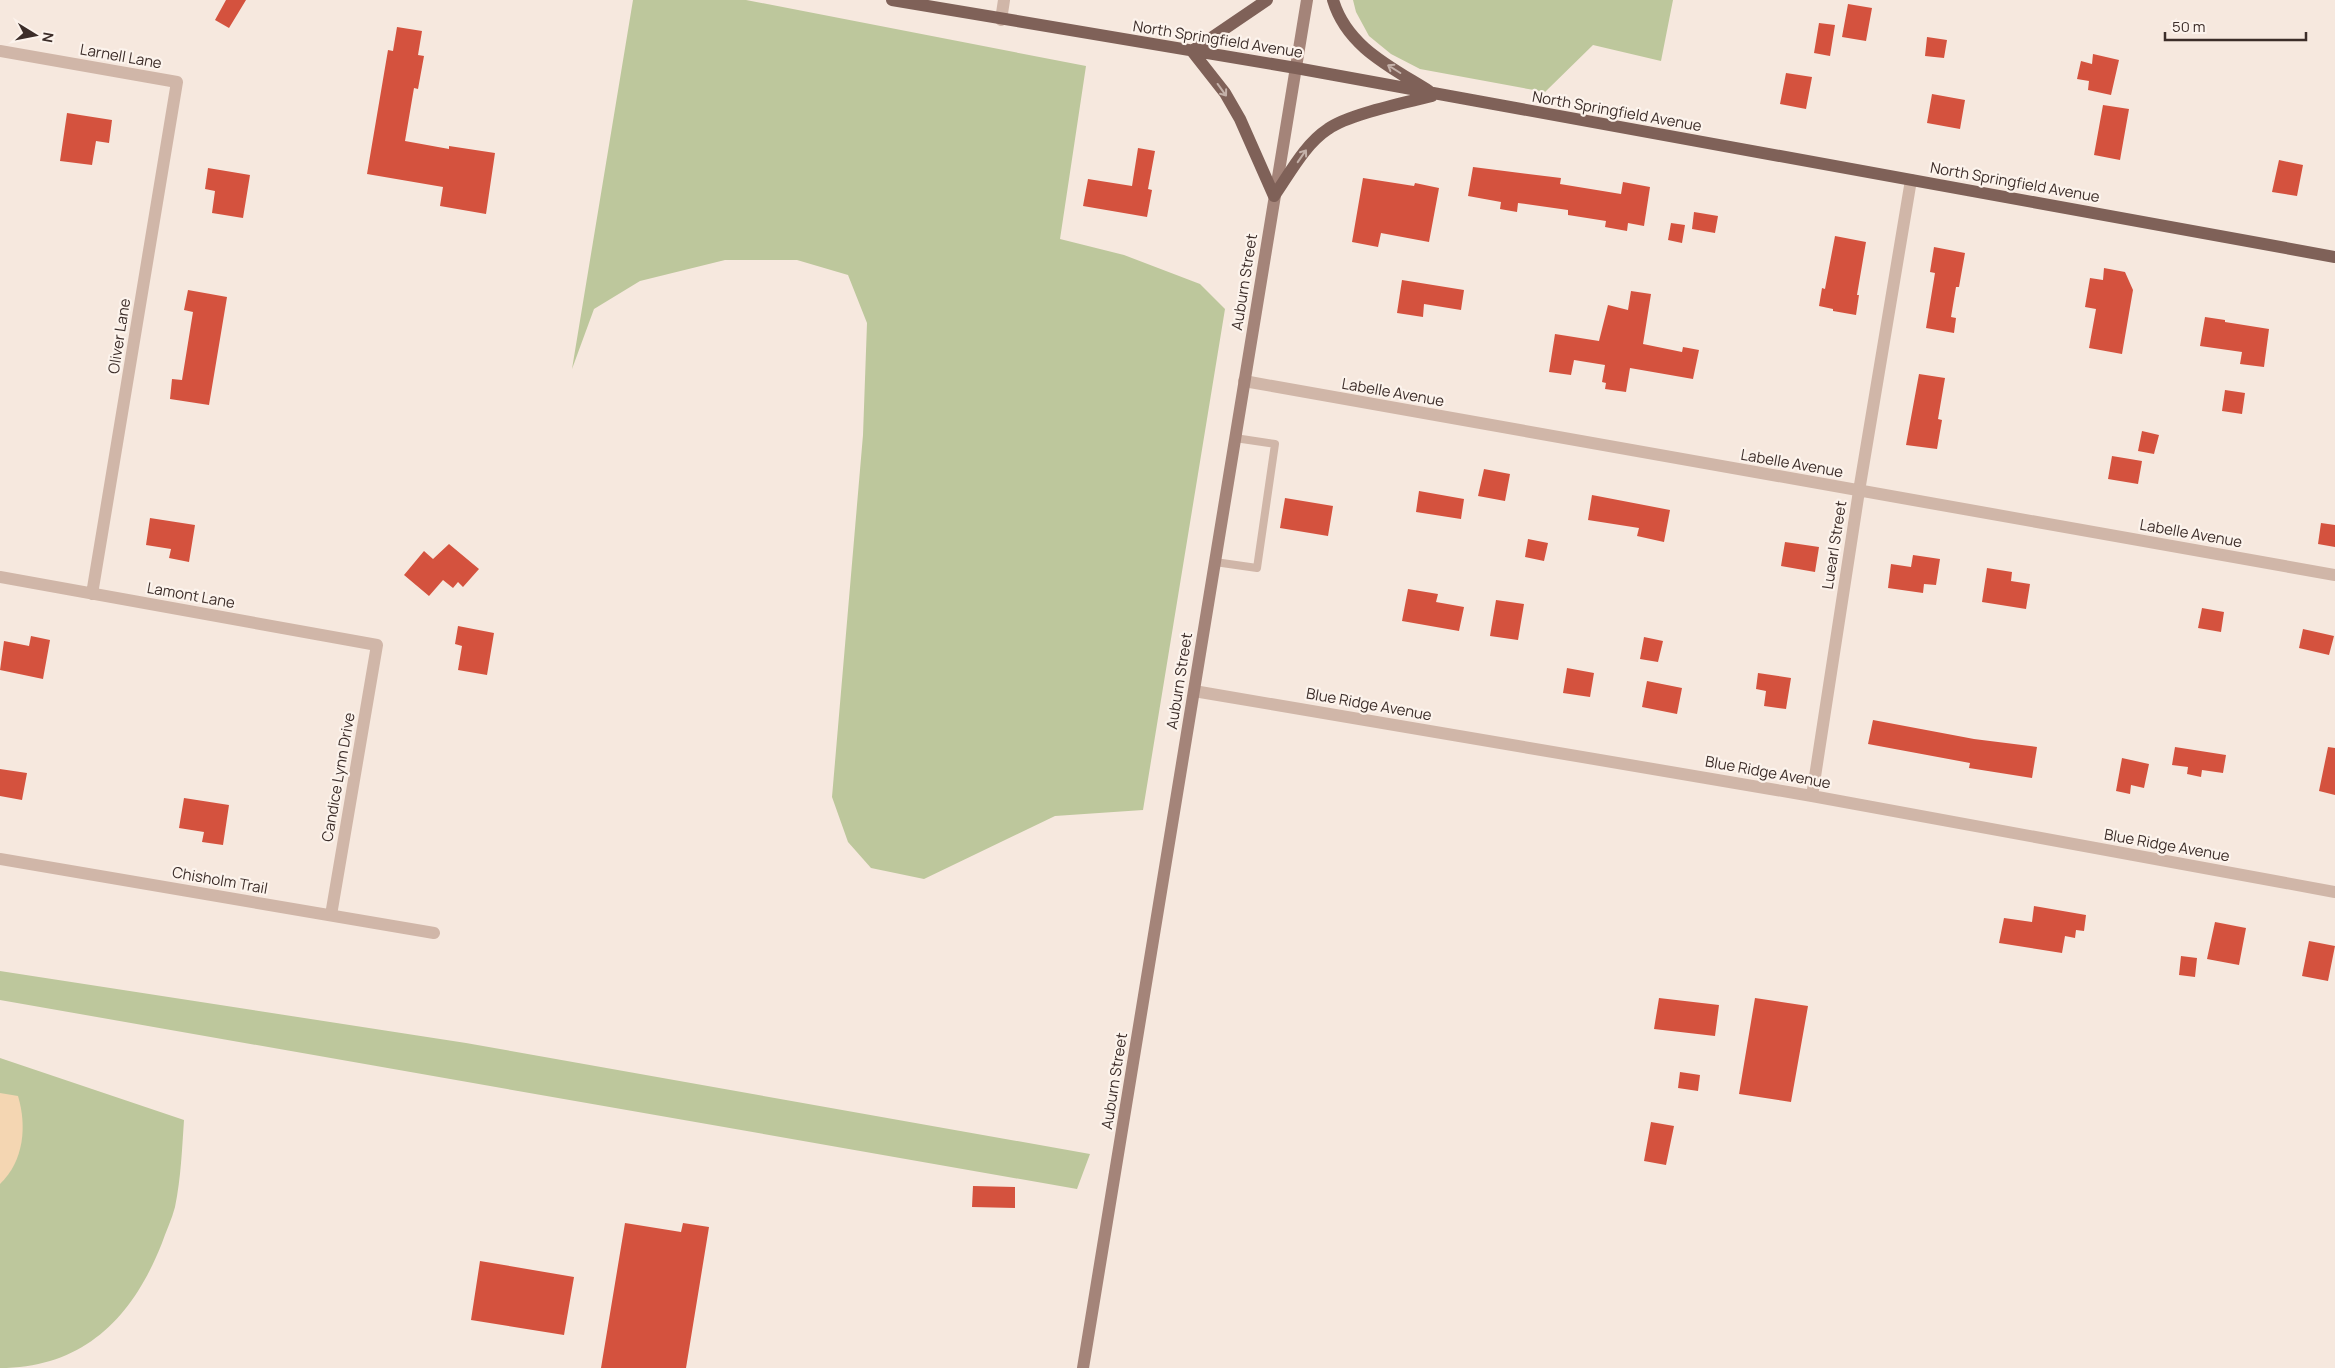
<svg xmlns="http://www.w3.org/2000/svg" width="2335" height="1368" font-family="Manrope,sans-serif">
	<rect width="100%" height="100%" fill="#f6e8de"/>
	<!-- green -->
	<path fill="#bdc79c" d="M633,0H746L1086,66L1060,239L1124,255L1200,284L1225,309L1143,810L1055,816L924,879L871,868L848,842L832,797L863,435L867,323L848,275L797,260H725L640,281L594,309L572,369Z
		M1353,0H1673L1661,61L1593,45L1545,92L1420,69L1391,54L1369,36L1356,12Z
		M0,971L466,1043L1090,1154L1077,1189L0,1000Z
		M0,1058L184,1120C182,1149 181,1178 175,1207C172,1219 166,1231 162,1243C133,1317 84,1368 0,1368Z"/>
	<!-- sand -->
	<path fill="#f4d6b2" d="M0,1093L18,1096C27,1126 24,1161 0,1184Z"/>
	<!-- building -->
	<path fill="#d4523e" d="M226,0H246L229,28L215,20Z
		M1848,4L1872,8L1866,41L1842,37Z
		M1819,23L1835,25L1830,56L1814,53Z
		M397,27L422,31L418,55L424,56L418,89L414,88L405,141L449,149V146L495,153L486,214L440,206L443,187L367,174L388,50L393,51Z
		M1927,37L1947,40L1944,58L1925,56Z
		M2093,54L2119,60L2111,95L2088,90L2089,81L2077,79L2081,61L2092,64Z
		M1786,73L1812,77L1806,109L1780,104Z
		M1932,94L1965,100L1960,129L1927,123Z
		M2103,105L2129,109L2120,160L2094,155Z
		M67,113L112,120L109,143L96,141L92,165L60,161Z
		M1138,148L1155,151L1148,189L1152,190L1147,217L1083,206L1088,179L1132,186Z
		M2279,160L2303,165L2297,196L2272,192Z
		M1473,167L1561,178L1560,184L1621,194L1623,182L1650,187L1644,226L1628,223L1627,231L1605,227L1606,221L1568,215V210L1518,203L1517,212L1500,209L1501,202L1468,196Z
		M208,168L250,175L243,218L212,213L215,191L205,189Z
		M1363,178L1414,186L1415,183L1439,188L1429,242L1381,233L1378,247L1352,242Z
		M1694,212L1718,216L1715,233L1692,229Z
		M1671,223L1685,225L1682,243L1668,240Z
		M1835,236L1866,242L1857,295H1859L1856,315L1833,311V309L1819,306L1822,288L1825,289Z
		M1934,247L1965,253L1959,287H1956L1951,317L1956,318L1954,333L1926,328L1935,273L1930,272Z
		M2104,268L2125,272L2133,290L2122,354L2089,348L2096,309L2085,307L2090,278L2103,280Z
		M1402,280L1464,290L1461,310L1424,304L1423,317L1397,313Z
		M188,290L227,297L209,405L170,399L172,379L182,380L193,312L184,310Z
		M1631,291L1651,294L1643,344L1682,352L1683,347L1699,350L1693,379L1630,368L1626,392L1605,389L1606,383L1602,382L1605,365L1574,360L1571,375L1549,372L1555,334L1599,341L1608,305L1628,310Z
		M2205,317L2225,320V322L2269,329L2264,367L2240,364L2242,352L2200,346Z
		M1919,374L1945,378L1938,419L1942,420L1937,449L1906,445Z
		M2225,390L2245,393L2242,414L2222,411Z
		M2142,431L2159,435L2154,454L2138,451Z
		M2112,456L2142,461L2138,484L2108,479Z
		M1484,469L1510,474L1505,501L1478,496Z
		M1419,491L1464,499L1461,519L1416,512Z
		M1592,495L1670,510L1664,542L1637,536L1639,528L1588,520Z
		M1285,498L1333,506L1328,536L1280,528Z
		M150,518L195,525L189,562L169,558L171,549L146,545Z
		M2321,523L2335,525V547L2318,544Z
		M1528,539L1548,543L1544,561L1525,557Z
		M1785,542L1819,547L1815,572L1781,566Z
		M449,544L479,569L463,587L458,582L453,588L443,580L429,596L404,575L424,551L433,559Z
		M1913,555L1940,559L1936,585L1924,584L1923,593L1888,588L1891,564L1911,567Z
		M1987,568L2012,572L2011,581L2030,584L2026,609L1982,602Z
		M1408,589L1438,594L1436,602L1464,607L1459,631L1402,621Z
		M1496,600L1524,604L1518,640L1490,636Z
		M2202,608L2224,612L2221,632L2198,628Z
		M458,626L494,633L487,675L458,670L462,646L455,644Z
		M2303,629L2334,636L2329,655L2299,648Z
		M31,636L50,640L43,679L0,670L4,641L29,646Z
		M1644,637L1663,641L1658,662L1640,659Z
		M1567,668L1594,673L1590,697L1563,693Z
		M1758,673L1791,678L1786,709L1764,706L1766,691L1756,689Z
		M1647,681L1682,688L1677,714L1642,707Z
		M1873,720L1974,739L2037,747L2032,778L1969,768L1970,763L1868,744Z
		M2175,747L2226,755L2223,773L2202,770L2201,777L2187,774L2188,767L2172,765Z
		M2328,747L2335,748V795L2319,791Z
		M2122,758L2149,764L2144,788L2131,785L2130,794L2116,791Z
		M0,769L27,773L22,800L0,796Z
		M184,798L229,805L223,845L202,842L204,832L179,828Z
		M2034,906L2086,915L2084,931L2076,930L2075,938L2065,936L2062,953L1999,943L2004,918L2032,922Z
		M2215,922L2246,928L2239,965L2207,959Z
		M2309,941L2335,946L2328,981L2302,976Z
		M2181,956L2197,958L2195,977L2179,975Z
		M1659,998L1719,1005L1715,1036L1654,1029Z
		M1755,998L1808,1006L1791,1102L1739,1094Z
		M1680,1072L1700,1075L1698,1091L1678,1088Z
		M1651,1122L1674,1126L1666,1165L1644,1161Z
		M973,1186L1015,1187V1208L972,1207Z
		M625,1223L681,1232L683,1223L709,1227L686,1368H601Z
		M480,1261L574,1277L564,1335L471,1320Z"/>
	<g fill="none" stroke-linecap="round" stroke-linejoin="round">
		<!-- service -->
		<path stroke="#d0b6a8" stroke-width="8" d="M1215,562L1257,568L1275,444L1235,438"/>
		<!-- minor -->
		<path stroke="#d0b6a8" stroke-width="12" d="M1001,20L1004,0
			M0,51L177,82L92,594
			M1244,381L2335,575
			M0,577L377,645L331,915
			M1194,691L1812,796L2335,892
			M1812,796L1859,491L1911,180
			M0,859L434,933"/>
		<!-- secondary -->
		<path stroke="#a48479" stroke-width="12" d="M1083,1368L1307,0"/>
		<!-- primary -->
		<path stroke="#7f6158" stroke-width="12" d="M892,0L1296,68L2335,257
			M1267,0L1192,51L1225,93L1240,119L1274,196
			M1333,0C1347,47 1391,67 1429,91
			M1274,196C1290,173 1305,144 1328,129C1349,114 1405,103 1432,96"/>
	</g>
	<!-- one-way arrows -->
	<defs><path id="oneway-shaft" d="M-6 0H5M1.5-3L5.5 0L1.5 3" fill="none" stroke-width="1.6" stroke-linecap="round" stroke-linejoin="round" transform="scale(1.25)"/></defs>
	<g stroke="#c4b1a9">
		<use href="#oneway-shaft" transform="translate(1394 69) rotate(-148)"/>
		<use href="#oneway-shaft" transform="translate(1222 90) rotate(54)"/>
		<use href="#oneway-shaft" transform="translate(1302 156) rotate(-55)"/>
	</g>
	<g text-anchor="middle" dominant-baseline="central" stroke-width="4.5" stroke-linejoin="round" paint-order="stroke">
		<!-- street labels -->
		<g font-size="15" fill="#3c2d29" stroke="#fcf3ec">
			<text transform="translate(1218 39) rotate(9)">North Springfield Avenue</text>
			<text transform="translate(121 56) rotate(10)">Larnell Lane</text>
			<text transform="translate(1617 111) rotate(10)">North Springfield Avenue</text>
			<text transform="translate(2015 182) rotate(10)">North Springfield Avenue</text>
			<text transform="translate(1244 282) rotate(-81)">Auburn Street</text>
			<text transform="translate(119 336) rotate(-81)">Oliver Lane</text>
			<text transform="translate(1393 392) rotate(10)">Labelle Avenue</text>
			<text transform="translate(1792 463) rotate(10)">Labelle Avenue</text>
			<text transform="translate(2191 533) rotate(10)">Labelle Avenue</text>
			<text transform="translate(1834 545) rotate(-81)">Luearl Street</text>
			<text transform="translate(191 595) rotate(10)">Lamont Lane</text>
			<text transform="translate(1179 681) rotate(-81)">Auburn Street</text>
			<text transform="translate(1369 704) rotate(10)">Blue Ridge Avenue</text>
			<text transform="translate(1768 772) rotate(10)">Blue Ridge Avenue</text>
			<text transform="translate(338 777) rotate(-80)">Candice Lynn Drive</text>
			<text transform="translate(2167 845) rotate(10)">Blue Ridge Avenue</text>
			<text transform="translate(220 880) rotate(10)">Chisholm Trail</text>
			<text transform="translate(1114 1081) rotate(-81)">Auburn Street</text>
		</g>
	</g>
	<!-- north arrow -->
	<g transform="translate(35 35) rotate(100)" stroke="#fcf3ec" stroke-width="4" paint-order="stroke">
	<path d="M0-4L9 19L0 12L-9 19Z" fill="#3c2d29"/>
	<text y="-8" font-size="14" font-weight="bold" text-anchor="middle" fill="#3c2d29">N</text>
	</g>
	<!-- scale -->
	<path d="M2165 32v8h141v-8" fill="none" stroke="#3c2d29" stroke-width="2.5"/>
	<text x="2172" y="32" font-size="15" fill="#3c2d29" stroke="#fcf3ec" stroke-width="4" paint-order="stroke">50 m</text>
</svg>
